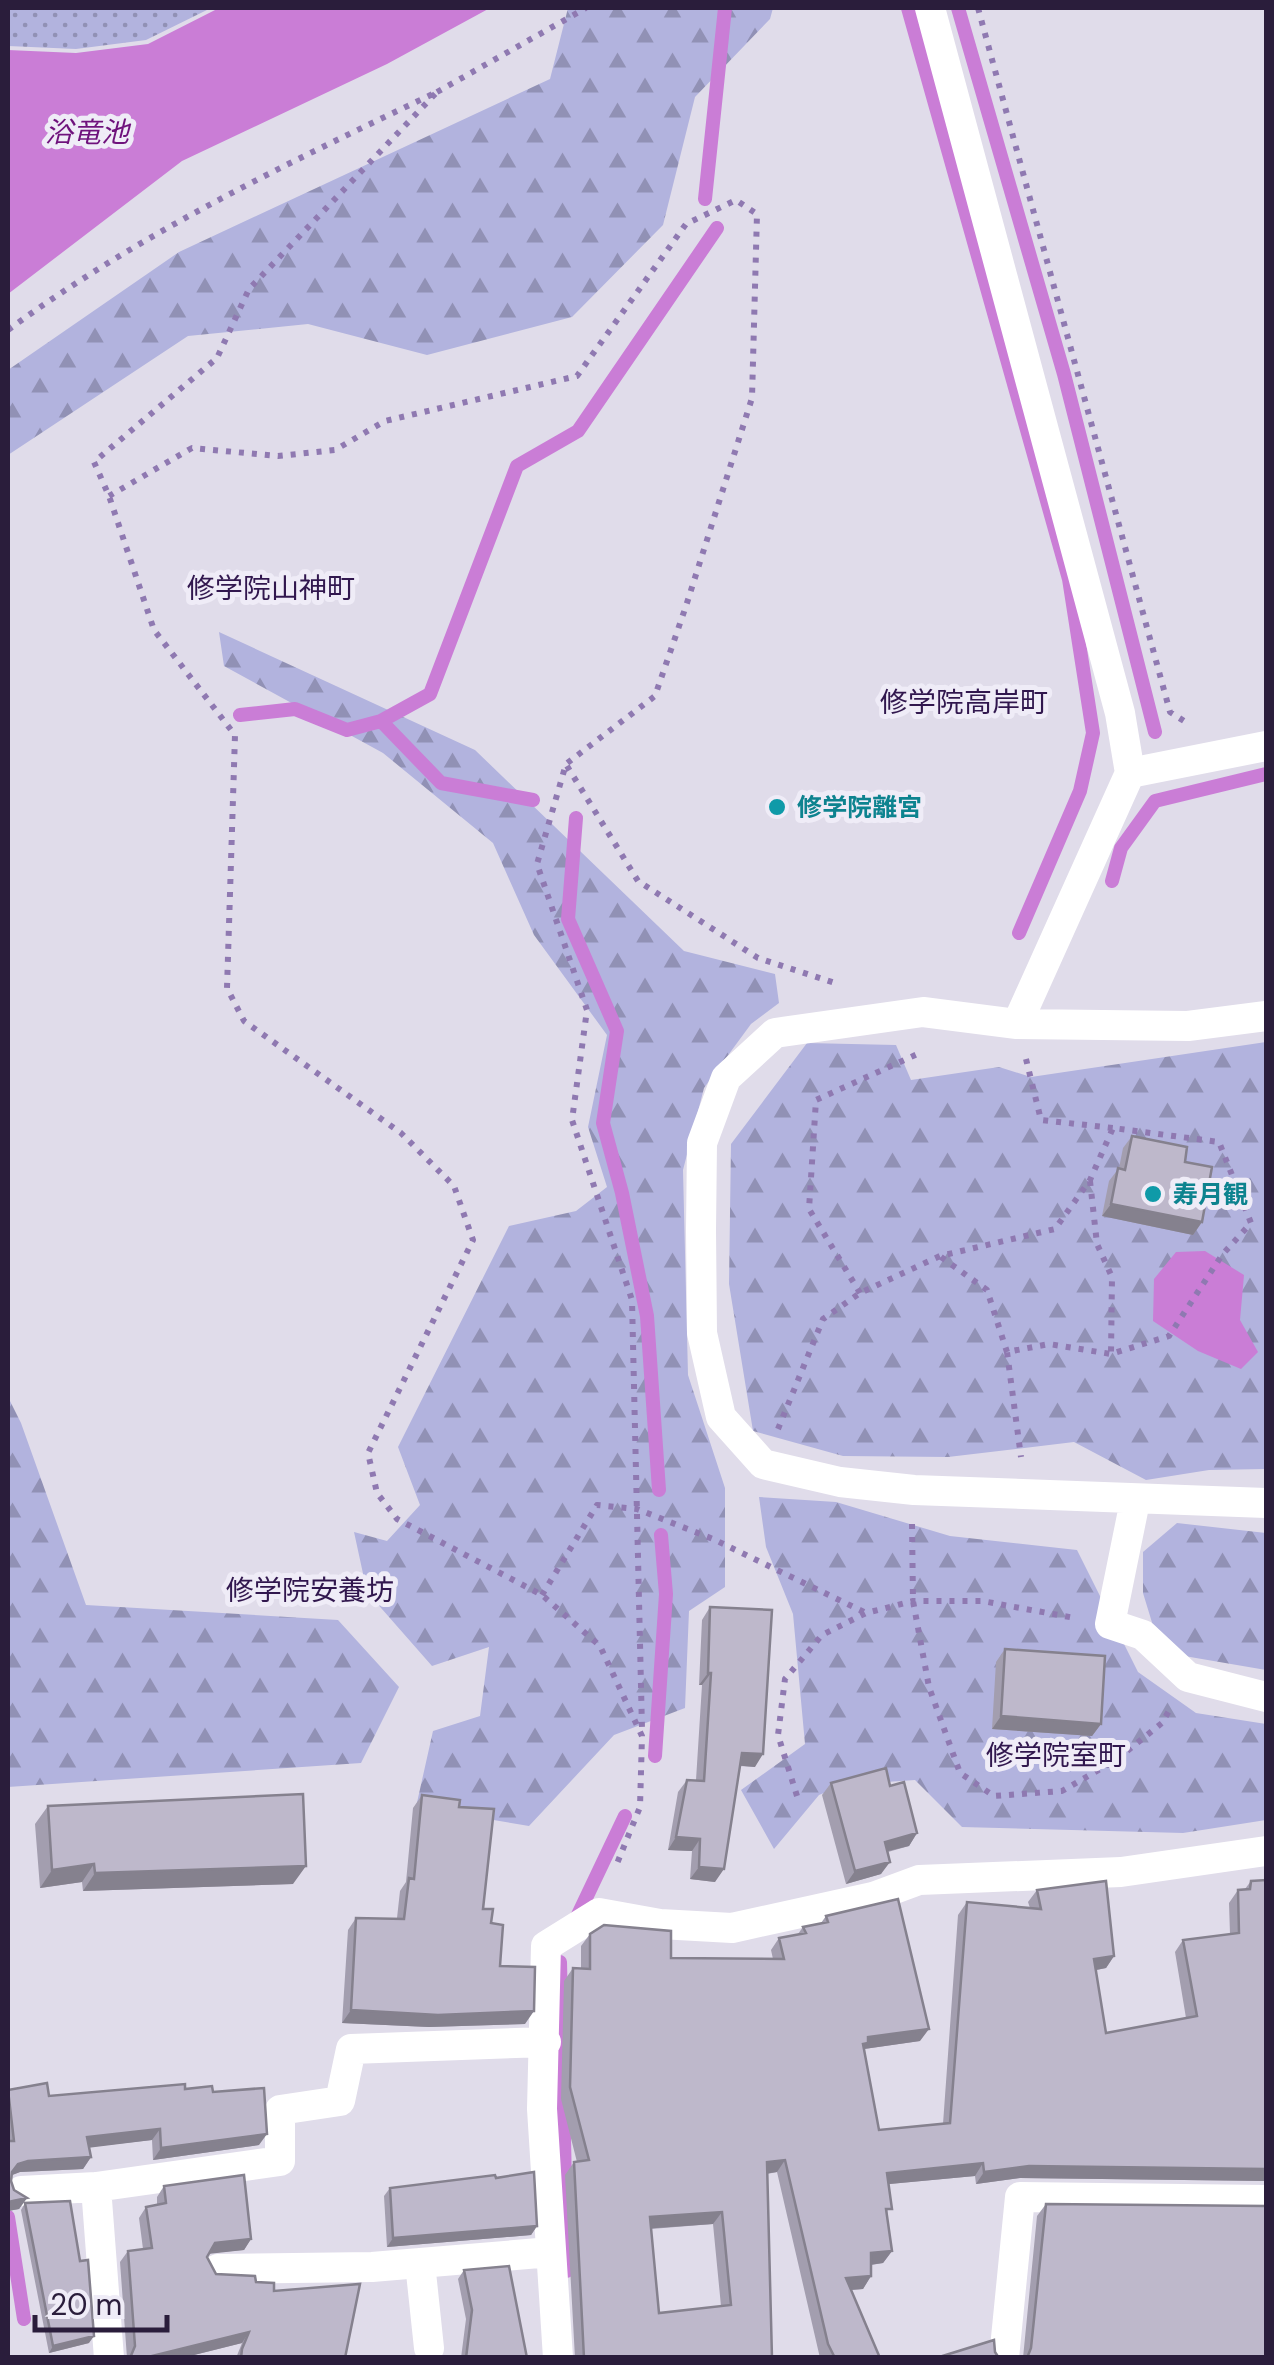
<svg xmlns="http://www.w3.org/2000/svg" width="1274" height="2365" font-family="'DM Sans','Noto Sans JP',sans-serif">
	<defs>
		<pattern id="forest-firs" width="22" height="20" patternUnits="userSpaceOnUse" patternTransform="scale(2.5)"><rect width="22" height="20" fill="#b2b3de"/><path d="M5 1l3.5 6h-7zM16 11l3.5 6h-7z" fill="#9191b5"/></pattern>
		<pattern id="garden-dots" width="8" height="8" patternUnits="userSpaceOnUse" patternTransform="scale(2.5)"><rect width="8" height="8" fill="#b2b3de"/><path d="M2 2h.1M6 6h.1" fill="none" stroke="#9191b5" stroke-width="1.8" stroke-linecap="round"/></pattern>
	</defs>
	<rect width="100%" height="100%" fill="#e0dcea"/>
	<!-- forest -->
	<path fill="url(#forest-firs)" d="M568,8H773L770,19L695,97L663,225L572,317L427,355L308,324L188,336L8,455V370L179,252L550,79Z
		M219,632L475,750L684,951L775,974L779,1003L751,1024L704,1088L683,1170L688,1375L725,1488V1587L689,1611L685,1708L614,1735L529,1826L416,1807L433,1731L480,1716L489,1647L432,1666L367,1592L354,1532L387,1541L420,1505L398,1447L509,1226L576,1211L607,1187L588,1127L607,1035L534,935L493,843L383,753L224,666Z
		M1266,1042V1469L1209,1470L1146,1480L1074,1442L948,1457L843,1456L753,1431L729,1284L731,1144L807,1043L896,1045L911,1080L999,1067L1031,1077Z
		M8,1397L21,1423L86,1605L338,1620L399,1687L361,1763L8,1787Z
		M759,1497L836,1502L950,1536L1077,1550L1138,1672L1196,1713L1266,1724V1820L1183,1833L962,1827L915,1780L843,1785L819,1795L774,1849L741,1790L805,1744L793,1614L766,1547Z
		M1177,1523L1266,1533V1670L1161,1652L1143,1593V1552Z"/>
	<!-- garden -->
	<path fill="url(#garden-dots)" d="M8,8H211L146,40L76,49L8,46Z"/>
	<!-- water -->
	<path fill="#ca7dd6" d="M219,8H490L387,64L182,161L8,294V50L76,53L148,44Z
		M1205,1251L1244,1275L1240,1320L1258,1352L1241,1369L1198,1351L1153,1321L1154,1279L1176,1252Z"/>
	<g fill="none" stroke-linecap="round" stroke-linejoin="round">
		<!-- stream -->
		<path stroke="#ca7dd6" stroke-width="14" d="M908,8L1069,579L1093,733L1080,791L1019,933
			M958,8L1064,374L1155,732
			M705,199L725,8
			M240,715L295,709L347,730L381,721
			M533,800L441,783L381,721L430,694L517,466L578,431L717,228
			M576,818L568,919L617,1031L603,1123L622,1193L647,1316L659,1490
			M1112,881L1121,848L1155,801L1266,774
			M655,1756L666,1594L661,1535
			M576,1919L625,1816
			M560,1962L567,2271
			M8,2217L24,2319"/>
		<!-- path -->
		<path stroke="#8f79b1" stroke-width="6" stroke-dasharray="5 8" stroke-linecap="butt" d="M978,8L1170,712L1187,723
			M437,92L586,8
			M8,330C140,233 290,162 437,92L249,289L217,358L94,462L109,496L154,630L235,735L227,988L244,1021L401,1133L454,1186L473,1240L368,1453L377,1493L397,1519L542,1595L600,1646L642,1736L640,1807L616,1866
			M109,496L192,448L278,456L335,450L385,421L577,376L686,224L736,200L757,214L752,398L686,606L655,696L566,764L537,864L587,1010L572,1120L632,1300L642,1729
			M567,766L638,881L758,958L838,984
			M1026,1059L1041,1120L1113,1128
			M1090,1181L1097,1244L1112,1277L1111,1354
			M941,1257L987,1290L1007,1352
			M860,1293L809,1209L816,1100L922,1052
			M778,1429L823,1319L860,1293L940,1256L1055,1229L1090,1180L1113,1128L1219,1142L1251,1223L1222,1255L1169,1336L1111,1354L1049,1344L1007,1352L1021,1457
			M912,1524L913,1601L929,1687L960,1773L994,1796L1062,1791L1116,1760L1162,1723L1170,1709
			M542,1595L597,1505L637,1509L713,1539L866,1613
			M797,1796L778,1735L785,1679L822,1635L866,1613L913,1601H982L1075,1618"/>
		<!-- minor -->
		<path stroke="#fff" stroke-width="30" d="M930,8L1120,713L1130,773L1017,1024
			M1130,773L1266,746
			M1266,1016L1188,1026L1017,1024L923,1012L775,1033L726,1078L702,1143L701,1230L702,1333L721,1417L763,1464L840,1482L914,1490L1266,1503
			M1135,1501L1110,1624L1143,1635L1188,1677L1266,1697
			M96,2187L109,2358
			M21,2191L96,2187L280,2161V2110L340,2101L351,2049L546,2042
			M420,2263L429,2348
			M218,2269L372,2267L551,2252
			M558,2358L542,2109L546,1946L599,1913L660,1924L732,1928L873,1897L919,1880L1121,1872L1266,1851
			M1004,2358L1020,2197L1266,2200"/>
	</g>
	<!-- wall -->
	<path fill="#a39eaf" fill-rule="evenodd" d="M1132,1136L1185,1162L1202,1222L1193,1235L1102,1216L1109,1181L1119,1168L1123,1148Z
		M710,1607L755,1767L740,1766L715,1882L690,1879L692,1851L668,1850L678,1792L687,1780H696L702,1685H699L702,1620Z
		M1005,1649L1101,1724L1092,1736L992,1729L996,1662Z
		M831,1783L890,1786L917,1833L909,1846L888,1852L881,1874L846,1884L822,1795Z
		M422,1795L459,1807L483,1909L491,1923L500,1966L525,2024L429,2027L342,2023L348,1930L356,1918H397L400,1891L406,1882L413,1808Z
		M48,1806L293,1884L83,1891L82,1882L40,1888L35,1824Z
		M1266,1880V2181L1020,2178L976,2184L975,2176L889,2184L887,2217L892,2251L883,2263L871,2265V2276L863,2289L850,2290L880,2358H820L777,2172L767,2174L772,2358H575L565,2175L574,2162H577L561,2099L564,1981L573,1968L581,1969V1946L590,1934L671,1958L773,1959L771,1950L779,1938L798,1934L803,1927L821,1923L826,1916L920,2041L864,2049L879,2130L943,2124L958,1915L967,1902L1030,1908L1028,1902L1037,1890L1114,1956L1106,1968L1096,1970L1106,2033L1186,2018L1175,1952L1183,1940L1230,1934L1229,1903L1238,1890L1245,1889L1251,1881ZM713,2224L721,2306L659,2313L651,2229Z
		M185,2089L213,2092L259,2145L153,2160L152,2140L89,2147L91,2157L83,2169L20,2172L11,2175V2181L14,2190L27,2198L19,2209L8,2211V2090L49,2096Z
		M496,2178L537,2226L531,2235L387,2247L384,2196L390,2188Z
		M164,2186L251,2239L244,2250L209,2253L207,2257L216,2274L256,2282L274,2291L345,2358H236L242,2343L182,2358H127L120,2262L128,2251L143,2249L139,2218L146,2207L157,2205V2197Z
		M25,2203L89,2343L49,2353L21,2210Z
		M1046,2204L1266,2358H1023L1037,2216Z
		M464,2270L527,2358H461L466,2319L458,2279Z"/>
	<!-- shaded-wall -->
	<path fill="#85818e" d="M1111,1204L1202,1222L1193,1235L1102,1216Z
		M708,1673H711L702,1685H699Z
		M1001,1716L1101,1724L1092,1736L992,1729Z
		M742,1753L763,1754L755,1767L733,1765Z
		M917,1833L909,1846L876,1854L885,1842Z
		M676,1837L700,1839L692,1851L668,1850Z
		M890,1862L881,1874L846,1884L855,1871Z
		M94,1864L82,1882L40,1888L52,1870Z
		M306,1866L293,1884L83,1891L95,1873Z
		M699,1867L724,1869L715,1882L690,1879Z
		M1114,1956L1106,1968L1086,1972L1094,1959Z
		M351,2010L534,2011L525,2024L429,2027L342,2023Z
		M929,2029L920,2041L864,2049L854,2056L868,2037Z
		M160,2129L152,2140L79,2149L87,2137Z
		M267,2134L259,2145L153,2160L161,2148Z
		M91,2157L83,2169L20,2172L10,2176L18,2164L28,2161Z
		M785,2160L777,2172L758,2175L767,2162Z
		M983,2163L975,2176L879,2185L887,2173Z
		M1029,2166L1266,2169V2181L1020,2178L976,2184L984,2172Z
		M27,2198L19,2209L8,2211V2202Z
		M722,2212L713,2224L642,2229L650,2217Z
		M537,2226L531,2235L387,2247L393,2238Z
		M251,2239L244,2250L208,2254L215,2243Z
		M892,2251L883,2263L862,2266L871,2253Z
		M871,2276L863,2289L837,2291L846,2278Z
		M249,2332L242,2343L182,2358H144Z
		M94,2336L89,2343L49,2353L53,2346Z"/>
	<!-- building -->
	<path fill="#beb8cb" stroke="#85818e" stroke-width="2.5" fill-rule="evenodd" d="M1132,1136L1187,1147L1185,1162L1212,1167L1202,1222L1111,1204L1118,1168L1125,1170Z
		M710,1607L772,1610L763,1754L742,1753L724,1869L699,1867L700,1839L676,1837L687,1780L704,1781L711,1673H708Z
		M1005,1649L1105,1656L1101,1724L1001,1716Z
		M886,1768L890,1786L904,1782L917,1833L885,1842L890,1862L855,1871L831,1783Z
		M303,1794L306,1866L95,1873L94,1864L52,1870L48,1806Z
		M422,1795L460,1800L459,1807L494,1809L483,1909H493L491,1923L503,1925L500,1966L535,1967L534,2011L438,2015L351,2010L356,1918L404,1919L409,1878L414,1879Z
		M1266,1880V2169L1029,2166L984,2172L983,2163L887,2173L892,2209H886L892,2251L871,2253V2276L846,2278L880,2358H835L828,2344L785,2160L767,2162L772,2358H584L574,2162L589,2160L570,2087L573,1968L590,1969V1934L604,1925L671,1931V1958L784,1959L779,1938L806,1933L803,1927L828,1922L826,1916L898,1899L929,2029L868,2037V2043L863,2044L879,2130L950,2123L967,1902L1041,1909L1037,1890L1106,1881L1114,1956L1094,1959L1106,2033L1197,2016L1183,1940L1239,1933L1238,1890L1250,1889L1251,1881ZM722,2212L731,2305L659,2313L650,2217Z
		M47,2083L49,2096L185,2084V2089L212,2086L213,2092L264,2088L267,2134L161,2148L160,2129L87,2137L91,2157L28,2161L18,2164L12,2172L11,2181L14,2190L27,2198L8,2202V2141H14L8,2090Z
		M534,2172L537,2226L393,2238L390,2188L495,2175L496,2178Z
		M244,2175L251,2239L215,2243L207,2257L216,2274L255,2276L256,2282L274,2283V2291L360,2284L345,2358H241L242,2349L249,2332L144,2358H130L135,2346L128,2251L152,2248L146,2207L166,2203L164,2186Z
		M70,2201L80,2261L88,2260L94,2336L53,2346L25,2203Z
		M1046,2204L1266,2206V2358H1027L1031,2348Z
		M509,2266L527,2358H466L472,2310L464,2270Z
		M994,2340L995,2352L999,2358H936Z"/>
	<!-- markers -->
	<g fill="#0f9aa8" stroke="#efecf7" stroke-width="4">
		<circle cx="777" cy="807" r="10"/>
		<circle cx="1153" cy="1194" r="10"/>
	</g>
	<g text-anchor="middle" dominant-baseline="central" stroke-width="10" stroke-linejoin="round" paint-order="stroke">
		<!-- culture labels -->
		<g font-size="25" font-weight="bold" fill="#0d838f" stroke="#efecf7" text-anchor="start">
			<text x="797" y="807">修学院離宮</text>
			<text x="1173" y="1194">寿月観</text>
		</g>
		<!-- water labels -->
		<g font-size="28" font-style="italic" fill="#6f127c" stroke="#efecf7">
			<text x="87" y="132">浴竜池</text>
		</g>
		<!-- neighbourhood labels -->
		<g font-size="28" fill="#31174e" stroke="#efecf7">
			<text x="271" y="588">修学院山神町</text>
			<text x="964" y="702">修学院高岸町</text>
			<text x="310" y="1590">修学院安養坊</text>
			<text x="1056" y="1755">修学院室町</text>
		</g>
	</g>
	<!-- border -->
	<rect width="1274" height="2365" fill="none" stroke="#2a1d3b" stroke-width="20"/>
	<!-- scale -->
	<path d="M35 2315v15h132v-15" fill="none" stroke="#2a1d3b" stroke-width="5"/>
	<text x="50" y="2315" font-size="30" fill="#2a1d3b" stroke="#efecf7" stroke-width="8" paint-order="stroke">20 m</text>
</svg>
